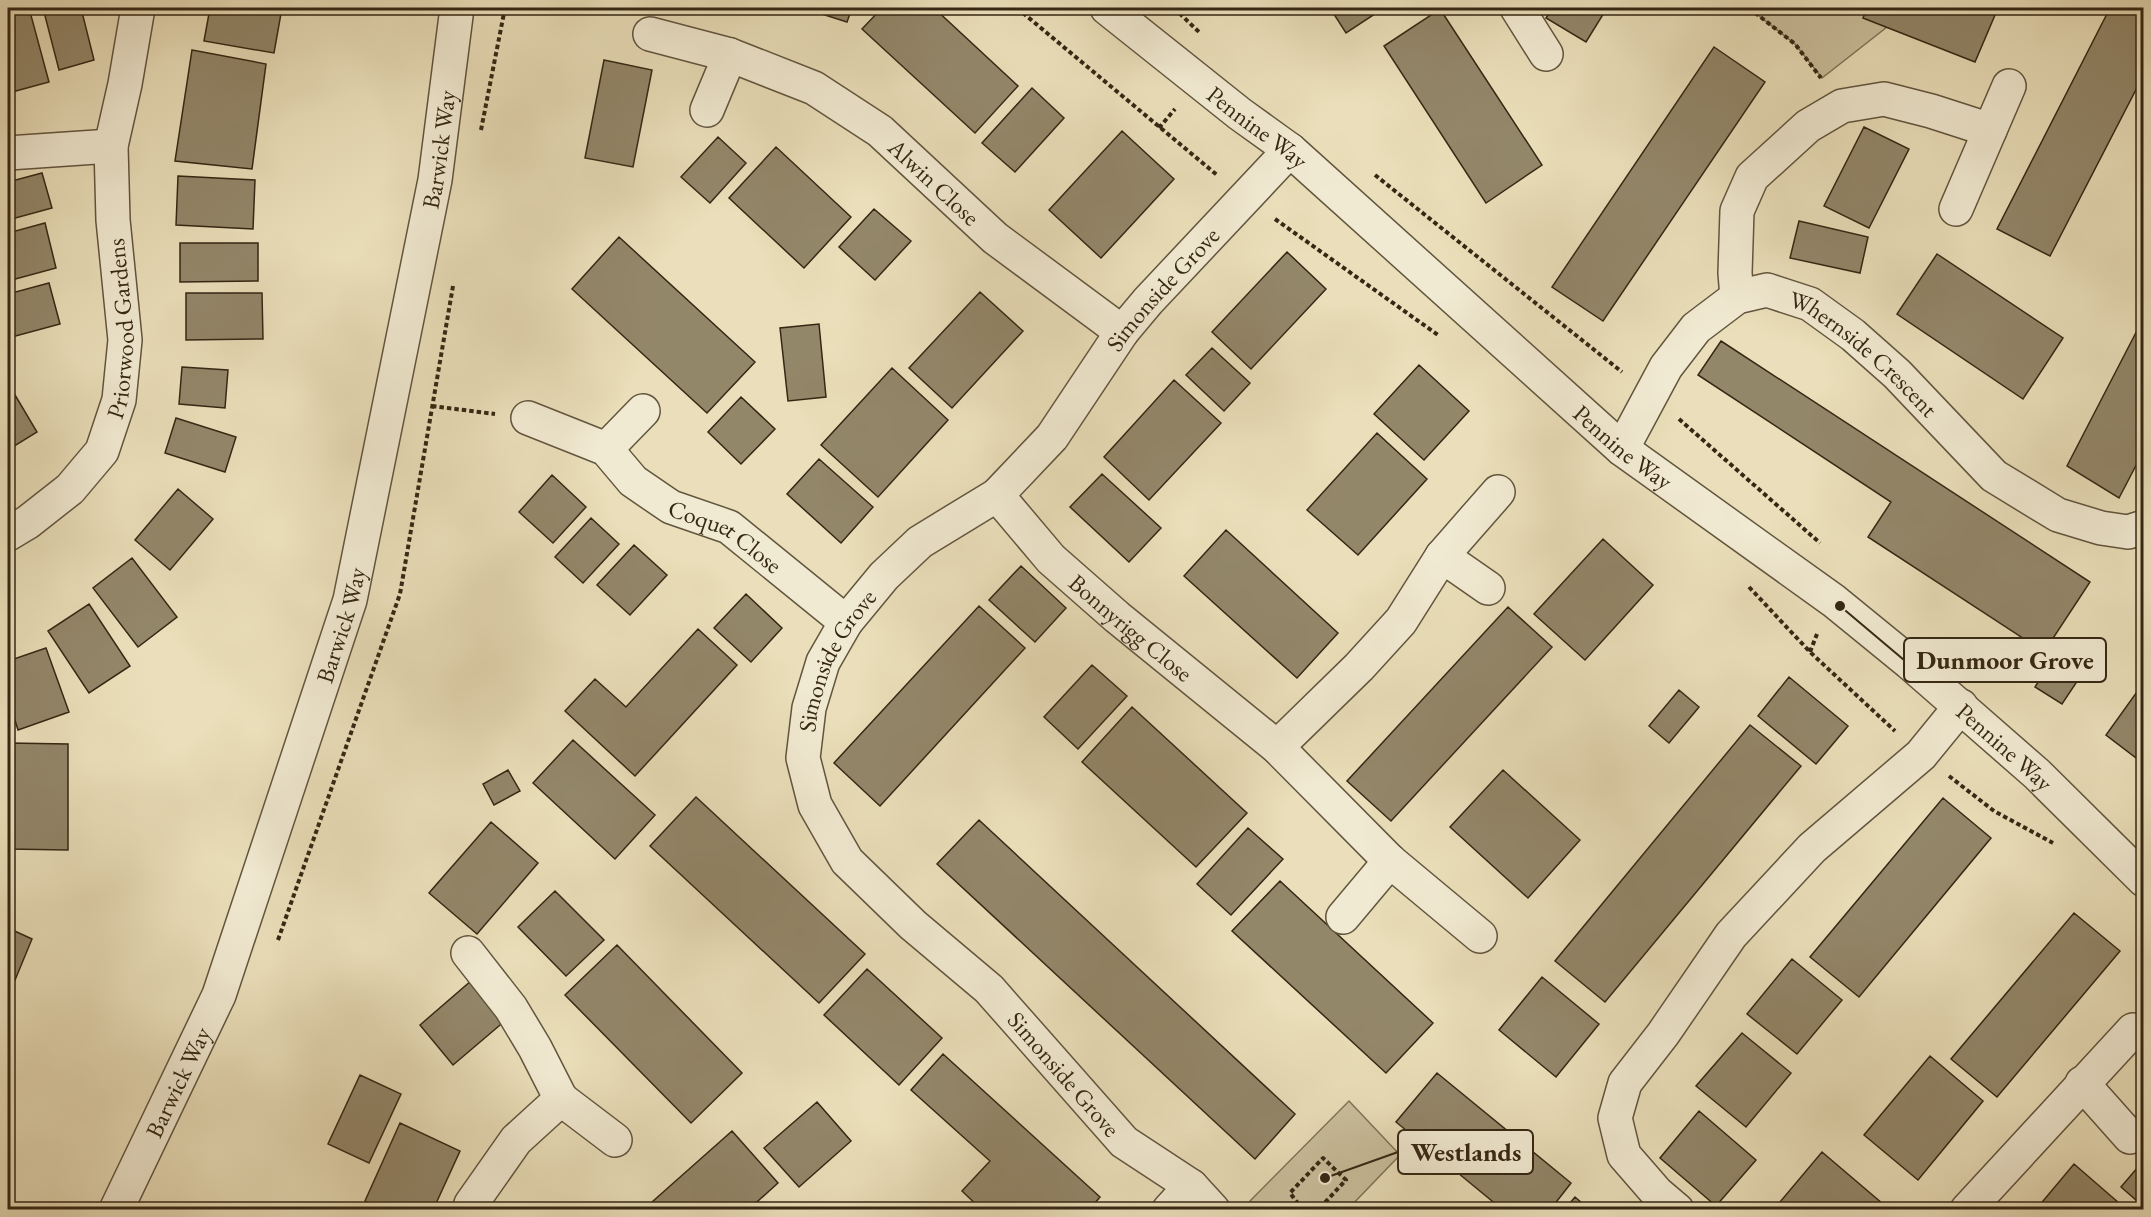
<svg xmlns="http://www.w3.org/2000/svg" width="2151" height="1217" font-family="'EB Garamond',serif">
	<rect width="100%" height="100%" fill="#eadfba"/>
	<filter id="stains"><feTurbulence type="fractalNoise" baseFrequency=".00333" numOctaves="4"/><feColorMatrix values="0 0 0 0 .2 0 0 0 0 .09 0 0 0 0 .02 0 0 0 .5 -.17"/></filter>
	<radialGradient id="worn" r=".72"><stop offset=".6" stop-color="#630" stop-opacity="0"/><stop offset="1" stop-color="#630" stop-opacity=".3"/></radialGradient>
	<!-- green -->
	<path fill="#cbc09e" stroke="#807459" stroke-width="1.5" d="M1749,8H1902L1887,27L1822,78L1795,44Z
		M1349,1101L1400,1155L1348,1209H1258L1250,1201Z"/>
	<!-- building -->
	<path fill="#93876a" stroke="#352714" stroke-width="1.5" d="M8,8H29L49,82L12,92L8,75Z
		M43,8H81L94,60L59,70Z
		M210,8H282L274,53L204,41Z
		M803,8H852L847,22Z
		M882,8H934L1018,86L975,133L862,29Z
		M1330,8H1384L1346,33Z
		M1552,8H1607L1586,42L1546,18Z
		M1867,8H1998L1975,62L1863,18Z
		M2110,8H2144V74L2050,256L1997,229Z
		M1440,9L1542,165L1486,203L1384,46Z
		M1714,47L1765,82L1603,321L1552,287Z
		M192,50L266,64L252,169L175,161Z
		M604,60L652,70L633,167L585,158Z
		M1032,88L1064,118L1015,172L982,143Z
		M1864,127L1909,149L1869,228L1824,206Z
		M1122,131L1174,179L1101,258L1049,210Z
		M718,137L746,163L710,203L681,177Z
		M776,147L851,217L804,268L729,198Z
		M42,173L52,208L8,220V182Z
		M178,176L255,180L253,229L176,225Z
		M874,209L911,241L875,280L839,247Z
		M1799,221L1868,237L1860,273L1790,258Z
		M45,223L56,268L8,281V233Z
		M619,237L755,362L707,413L572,289Z
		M180,243H258V281L180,282Z
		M1287,252L1326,289L1251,369L1212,332Z
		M1937,254L2063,338L2023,399L1897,314Z
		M49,283L60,324L8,338V294Z
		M980,292L1023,331L952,408L909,368Z
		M186,293H262L263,339L186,340Z
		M2144,317V450L2119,498L2067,466Z
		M819,324L826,397L788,401L780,328Z
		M1721,341L2090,582L2044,652L1868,537L1891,502L1698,375Z
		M1212,348L1250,383L1224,411L1186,375Z
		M1419,365L1469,411L1424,460L1374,414Z
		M182,367L228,370L225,408L179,404Z
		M892,368L948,420L878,497L821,445Z
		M1174,380L1221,423L1149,500L1104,457Z
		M15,395L37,432L8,450V400Z
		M741,397L775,429L741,464L708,432Z
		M176,418L236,437L225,472L165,453Z
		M1377,433L1427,479L1358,555L1307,510Z
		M819,459L873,507L841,543L787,494Z
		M1102,474L1161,528L1129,562L1070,507Z
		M552,475L586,507L553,543L519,512Z
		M178,489L213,519L170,570L135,540Z
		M591,518L619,544L583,583L555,557Z
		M1226,530L1338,633L1297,678L1184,576Z
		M1603,539L1653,585L1585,660L1534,614Z
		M634,545L667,575L630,615L597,585Z
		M132,558L177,617L138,647L93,588Z
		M1021,566L1066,608L1035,642L989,600Z
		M746,594L782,628L751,662L714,628Z
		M89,604L130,666L89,693L48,631Z
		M979,606L1025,648L880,806L834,763Z
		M1508,607L1552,647L1391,821L1347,781Z
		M698,629L737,665L635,776L565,711L595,679L626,707Z
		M46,648L69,712L18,730L8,698V661Z
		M2052,659L2080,677L2062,704L2035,687Z
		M1092,665L1127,696L1078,749L1044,717Z
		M1789,677L1848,726L1816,764L1758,716Z
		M2144,682V764L2106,735Z
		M1679,690L1699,707L1669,743L1649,726Z
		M1132,707L1247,813L1196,867L1082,762Z
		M1750,725L1801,766L1605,1002L1555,961Z
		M573,740L655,815L615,859L533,783Z
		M8,743L68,744V850L8,849Z
		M508,770L520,791L494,805L483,784Z
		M1503,770L1580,840L1528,898L1450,827Z
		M696,797L865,954L819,1003L650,846Z
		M1943,798L1991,838L1859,997L1810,957Z
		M979,820L1295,1114L1255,1159L937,864Z
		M491,822L538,863L477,934L429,893Z
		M1248,828L1283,859L1231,915L1197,884Z
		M1280,881L1433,1023L1386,1073L1232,931Z
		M555,891L604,940L566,976L518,927Z
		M2074,913L2120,951L1997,1097L1951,1059Z
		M8,928L32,939L8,997Z
		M617,945L742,1073L691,1123L565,995Z
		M1792,959L1842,1000L1797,1054L1747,1014Z
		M867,969L942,1038L899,1085L824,1015Z
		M1542,977L1599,1024L1556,1077L1499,1030Z
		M472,980L506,1020L453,1065L420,1025Z
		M1742,1033L1791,1073L1746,1127L1696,1086Z
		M943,1054L1100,1197L1089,1210H982L962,1191L990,1161L911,1090Z
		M1930,1056L1983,1101L1918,1180L1864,1135Z
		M1437,1073L1571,1183L1550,1210H1503L1396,1122Z
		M360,1075L401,1094L369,1163L328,1144Z
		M817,1102L851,1141L799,1187L764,1148Z
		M1699,1111L1756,1160L1716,1206L1660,1158Z
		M400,1123L460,1151L433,1210H383L365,1201Z
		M732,1131L778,1183L748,1210H643Z
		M1822,1152L1890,1210L1775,1208Z
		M2144,1160V1207L2121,1187Z
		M2074,1164L2127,1210H2041L2038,1207Z
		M1575,1197L1590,1210H1564Z"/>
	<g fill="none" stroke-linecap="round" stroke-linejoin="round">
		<defs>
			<g id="minor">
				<path id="s1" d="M1107,8L1240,114L1290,150L1622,449L1834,601L1910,663L2037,774L2144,880"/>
				<path d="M1517,8L1546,54"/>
				<path id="s2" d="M650,34L730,55L814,88L880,131L995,238L1122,332"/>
				<path d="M707,110L730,55"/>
				<path d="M8,153L111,146"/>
				<path d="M1956,209L2009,86"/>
				<path d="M1737,297L1735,273L1737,211L1752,177L1808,126L1842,106L1884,99L1931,111L1990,130"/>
				<path id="s3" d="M528,418L606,449L633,481L671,507L729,527L846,622"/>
				<path d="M606,449L643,411"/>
				<path id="s4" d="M1622,449L1666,367L1696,328L1737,297L1767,290L1810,304L1853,335L1897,374L1994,476L2058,515L2101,528L2128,532L2144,527"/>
				<path id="s5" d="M997,495L1051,559L1117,617L1277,747L1390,861L1480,936"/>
				<path id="s6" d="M8,534L28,522L70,489L102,451L119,400L125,340L113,220L111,146L125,84L138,8"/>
				<path d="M1442,556L1488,588"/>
				<path d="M1277,747L1359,667L1401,621L1442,556L1498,492"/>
				<path d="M1343,917L1390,861"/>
				<path d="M468,953L511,1008L535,1048L561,1099L516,1140L471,1204L469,1210"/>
				<path d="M2082,1083L2130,1137"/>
				<path d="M561,1099L615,1140"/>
				<path id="s7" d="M116,1210L219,995L350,600L435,180L457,8"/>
				<path d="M1169,1210L1191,1186"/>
				<path id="s8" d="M1213,1210L1191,1186L1124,1142L989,989L913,925L847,861L815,805L803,758L809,708L823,662L846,622L884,576L920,542L997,495L1052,437L1122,332L1148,301L1290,150"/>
				<path d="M1677,1210L1657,1193L1624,1155L1615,1118L1625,1083L1663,1034L1731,935L1812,848L1921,755L1961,706"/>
				<path d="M1967,1210L2133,1030"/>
			</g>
		</defs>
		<!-- minor casing -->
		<use href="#minor" stroke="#62553e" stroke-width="36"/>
		<!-- path -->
		<path stroke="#352714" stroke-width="4" stroke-dasharray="4.5 3" stroke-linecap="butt" d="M1017,8L1217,175
			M1174,8L1199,32
			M1749,8L1795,44L1821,78
			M1159,128L1175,109
			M481,130L505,8
			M1375,175L1622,372
			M1275,219L1438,335
			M432,406L495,414
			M1679,419L1820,543
			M1749,587L1810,652L1895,731
			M1810,652L1817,634
			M1949,776L1994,811L2053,843
			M278,940L400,594L453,286
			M1303,1210L1290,1193L1323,1158L1346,1180L1318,1210"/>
		<!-- minor -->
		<use href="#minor" stroke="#f1ead2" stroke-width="33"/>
	</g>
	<g text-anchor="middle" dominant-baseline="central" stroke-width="4.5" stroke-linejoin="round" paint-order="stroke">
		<!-- street labels -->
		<g font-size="24" fill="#352714" stroke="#f1ead2">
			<text stroke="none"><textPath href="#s1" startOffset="192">Pennine Way</textPath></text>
			<text stroke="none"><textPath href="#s7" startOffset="1114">Barwick Way</textPath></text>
			<text stroke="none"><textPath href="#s2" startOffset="326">Alwin Close</textPath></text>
			<text stroke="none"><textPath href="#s8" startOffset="1230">Simonside Grove</textPath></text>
			<text stroke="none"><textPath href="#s6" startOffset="252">Priorwood Gardens</textPath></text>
			<text stroke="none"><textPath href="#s4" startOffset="342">Whernside Crescent</textPath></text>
			<text stroke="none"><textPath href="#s1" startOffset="678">Pennine Way</textPath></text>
			<text stroke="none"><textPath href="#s3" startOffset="234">Coquet Close</textPath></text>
			<text stroke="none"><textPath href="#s7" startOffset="628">Barwick Way</textPath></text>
			<text stroke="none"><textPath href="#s5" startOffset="189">Bonnyrigg Close</textPath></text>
			<text stroke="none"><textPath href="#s8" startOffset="726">Simonside Grove</textPath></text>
			<text stroke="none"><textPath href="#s1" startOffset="1164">Pennine Way</textPath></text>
			<text transform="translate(1064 1074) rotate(49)">Simonside Grove</text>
			<text stroke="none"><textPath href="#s7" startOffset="142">Barwick Way</textPath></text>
		</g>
	</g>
	<!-- callouts -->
	<path fill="none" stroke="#352714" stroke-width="2" d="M1840 606L1904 660M1325 1178L1398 1152"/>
	<g fill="#352714" stroke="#f1ead2" stroke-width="2">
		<circle cx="1840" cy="606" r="6"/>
		<circle cx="1325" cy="1178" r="6"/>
	</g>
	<g fill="#f1ead2" stroke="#352714" stroke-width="2">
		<rect x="1904" y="638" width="202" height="44" rx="6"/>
		<rect x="1398" y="1130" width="135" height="44" rx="6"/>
	</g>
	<g font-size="26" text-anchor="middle" font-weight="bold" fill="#352714">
		<text x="2005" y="669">Dunmoor Grove</text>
		<text x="1466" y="1161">Westlands</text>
	</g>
	<!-- margin -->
	<rect width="2151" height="1217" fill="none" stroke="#eadfba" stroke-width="30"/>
	<rect x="9" y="9" width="2133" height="1199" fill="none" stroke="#352714" stroke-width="3"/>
	<rect x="15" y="15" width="2121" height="1187" fill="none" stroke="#352714" stroke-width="1.5"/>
	<rect width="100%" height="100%" filter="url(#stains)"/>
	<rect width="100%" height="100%" fill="url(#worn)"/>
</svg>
